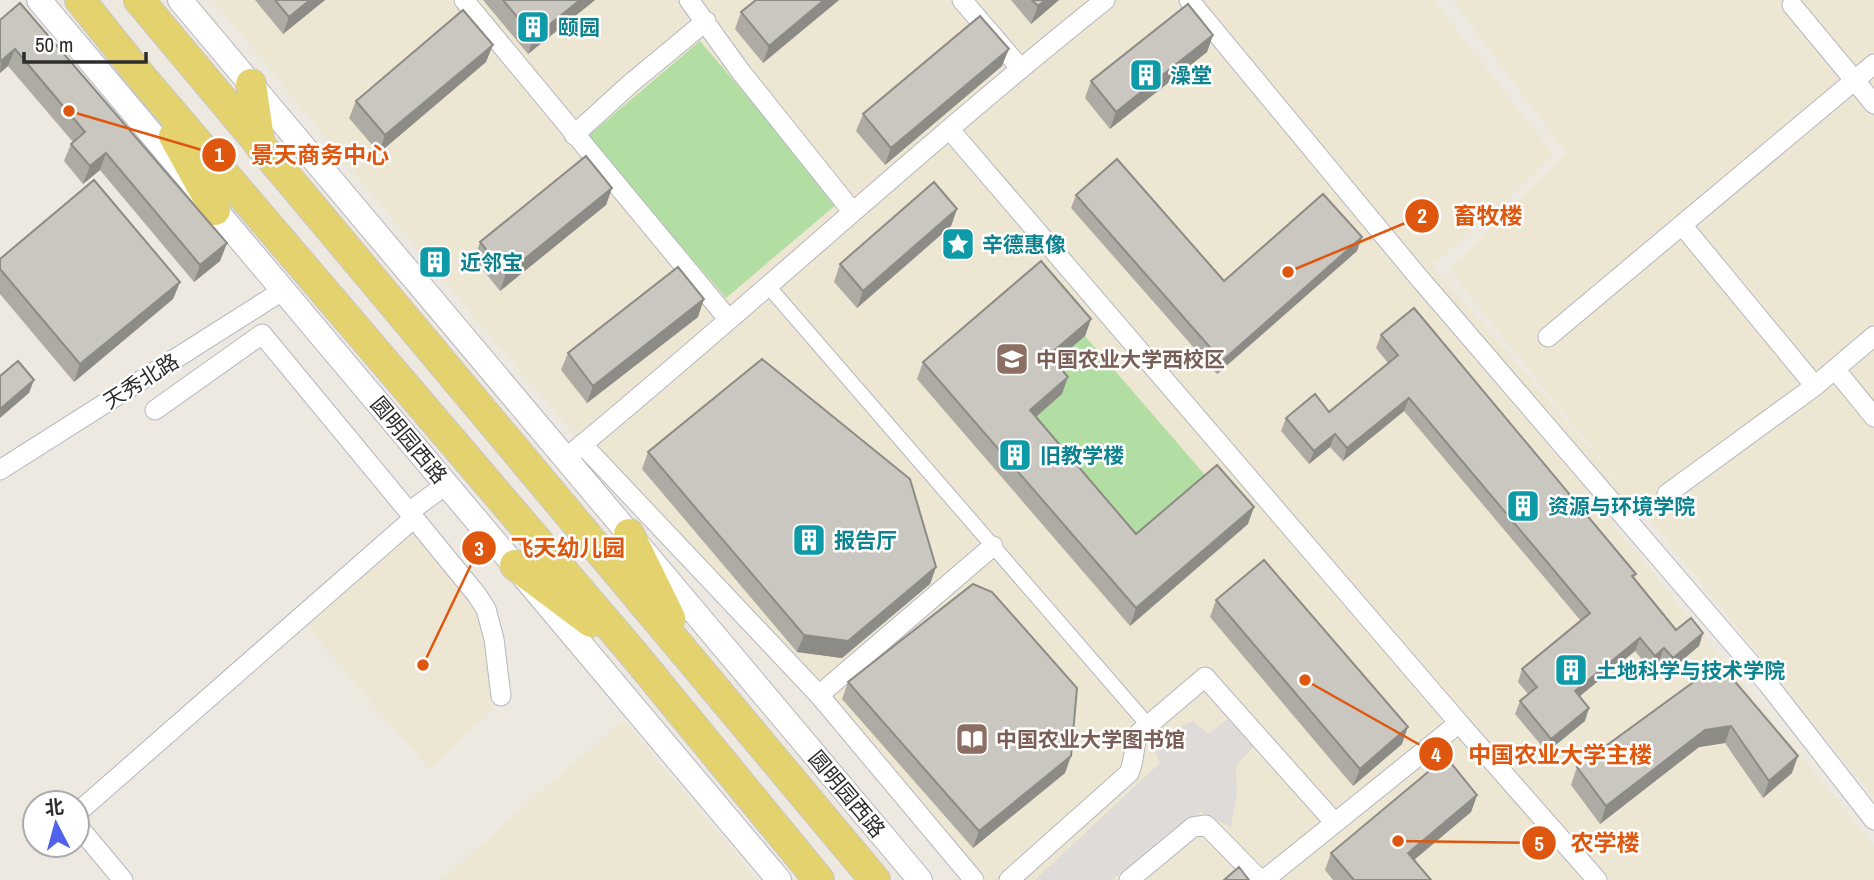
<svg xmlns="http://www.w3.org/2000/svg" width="1874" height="880" font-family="'Archivo Narrow','Noto Sans SC',sans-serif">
	<rect width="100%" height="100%" fill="#ede9e1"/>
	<!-- education -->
	<path fill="#ede6d2" d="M213,0H1433L1553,154L1500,206L1432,265L1624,488L1449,269L1566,153L1453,0H1874V798L1638,505L1613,524L1874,846V880H965L816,697L582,444L433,268Z
		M417,527L502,637L511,692L430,770L302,621Z
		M623,720L758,880H441Z"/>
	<!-- green -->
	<path fill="#b3dea3" d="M700,41L838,203L726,298L587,137Z
		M1085,336L1211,482L1130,551L1024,427L1043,372Z"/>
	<!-- plaza -->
	<path fill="#dedbd8" d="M1228,719L1254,746L1236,766L1237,793L1231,827L1201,812L1112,880H1035L1160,763L1150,740L1193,721L1208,734Z"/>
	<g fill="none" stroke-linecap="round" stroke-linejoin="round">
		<defs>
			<path id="pedestrian" d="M768,286L1147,724"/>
			<path id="minor" d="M464,0L729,320
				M689,0L741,72L852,211
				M962,0L1021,69
				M1189,0L1415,273L1768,684L1874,820
				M1792,5L1874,104
				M950,130L1459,723
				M574,135L630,84L706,21
				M1682,225L1815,386
				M1548,337L1874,64
				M1835,369L1874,417
				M582,444L819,695L974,880
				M566,458C748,308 921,147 1105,0
				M0,470L282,291
				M1667,494L1815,386L1874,336
				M409,512L447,484
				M414,518L477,595L486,609L494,639L501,696
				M819,695L993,546
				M77,813L414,518L262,334L155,410
				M77,825L123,880
				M1009,880L1129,773C1135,760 1133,748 1138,734L1205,677L1335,823
				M1129,880L1193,827L1206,825L1260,880
				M1264,880L1459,723L1597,880"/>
			<path id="tertiary" d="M39,0L779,880
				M180,0L920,880"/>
			<path id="primary" d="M80,0L144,80L632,652L819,880
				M139,0L875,880
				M251,84L260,146
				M174,136L215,210
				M629,534L670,618
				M515,565L591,622"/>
		</defs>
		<!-- pedestrian casing -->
		<use href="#pedestrian" stroke="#b4b6bf" stroke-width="16"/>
		<!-- minor casing -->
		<use href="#minor" stroke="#b4b6bf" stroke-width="21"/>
		<!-- tertiary casing -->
		<use href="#tertiary" stroke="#b4b6bf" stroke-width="26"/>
		<!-- primary casing -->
		<use href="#primary" stroke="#c8c8c8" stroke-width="32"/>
		<!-- pedestrian -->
		<use href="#pedestrian" stroke="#fff" stroke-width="14"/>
		<!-- minor -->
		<use href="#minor" stroke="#fff" stroke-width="19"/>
		<!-- tertiary -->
		<use href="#tertiary" stroke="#fff" stroke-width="24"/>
		<!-- primary -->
		<use href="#primary" stroke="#e4d26f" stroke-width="30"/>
	</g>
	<!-- wall -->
	<path fill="#adaba4" d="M255,0H325L283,34Z
		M483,0H595L528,54Z
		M839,0L763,63L735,29L741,12Z
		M1011,0H1059L1031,24Z
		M0,20L227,243L220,261L194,282L100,170L83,184L64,161L71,144L73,142L8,66L0,73Z
		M1213,35L1207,52L1110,129L1085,98L1091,81Z
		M486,62L379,153L349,118L356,101Z
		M1002,66L885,165L856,131L863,114Z
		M612,188L606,205L500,291L474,259L480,242Z
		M1076,195L1224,281L1357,251L1217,374L1071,208Z
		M957,209L951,226L857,308L834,282L840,264Z
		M0,259L180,282L173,299L74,382L0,294Z
		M698,317L587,403L561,370L568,353Z
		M1091,319L1085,336L1055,361L1062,394L1036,417L1136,534L1248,524L1130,626L917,379L923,362Z
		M1381,335L1636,574L1634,578L1676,630L1703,633L1699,646L1668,672L1659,661L1650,669L1635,651L1580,696L1585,721L1547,752L1515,714L1520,701L1528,694L1518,682L1522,669L1581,621L1404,411L1343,461L1330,447L1309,464L1281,431L1286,418L1329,412L1388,363L1376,348Z
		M648,452L936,567L930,584L842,658L797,652L642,469Z
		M1216,600L1402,744L1353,786L1210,617Z
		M1699,678L1792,773L1763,798L1725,743L1699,747L1600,824L1571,785L1577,767Z
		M848,682L1071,756L1065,773L973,848L842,699Z
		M1477,795L1471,812L1414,860L1431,880H1333L1325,870L1331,853Z"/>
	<!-- shaded-wall -->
	<path fill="#8d8b86" d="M310,0H325L283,34L289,17Z
		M580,0H595L528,54L534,37Z
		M824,0H839L763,63L769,46Z
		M1045,0H1059L1031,24L1038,6Z
		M1213,35L1207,52L1110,129L1116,112Z
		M493,45L486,62L379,153L385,135Z
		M15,49L8,66L0,73L1,61Z
		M1009,49L1002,66L885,165L891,148Z
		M106,153L100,170L83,184L90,166Z
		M612,188L606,205L500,291L506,274Z
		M957,209L951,226L857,308L863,291Z
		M1362,237L1357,251L1217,374L1222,361Z
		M227,243L220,261L194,282L200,265Z
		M180,282L173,299L74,382L80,364Z
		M704,299L698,317L587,403L593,386Z
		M1091,319L1085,336L1043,372L1049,355Z
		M1068,377L1062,394L1024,427L1030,410Z
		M34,380L29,393L0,418V409Z
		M1409,398L1404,411L1343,461L1347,448Z
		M1335,434L1330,447L1309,464L1314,451Z
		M1254,507L1248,524L1130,626L1136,608Z
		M936,567L930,584L842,658L797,652L804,635Z
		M1703,633L1699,646L1668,672L1673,658Z
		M1640,638L1635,651L1570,704L1575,691Z
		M1664,648L1659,661L1650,669L1655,656Z
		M1589,708L1585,721L1547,752L1551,739Z
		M1731,726L1725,743L1699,747L1600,824L1606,806L1705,730Z
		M1408,727L1402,744L1353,786L1360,769Z
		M1071,756L1065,773L973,848L979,831Z
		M1798,756L1792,773L1763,798L1769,781Z
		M1477,795L1471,812L1402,870L1408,853Z"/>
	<!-- building -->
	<path fill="#c9c7bf" stroke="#8d8b86" stroke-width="2" d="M275,0H310L289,17Z
		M503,0H580L534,37Z
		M756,0H824L769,46L741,12Z
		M1032,0H1045L1038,6Z
		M20,3L227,243L200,265L106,153L90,166L71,144L85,132L15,49L1,61L0,60V20Z
		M1188,4L1213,35L1116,112L1091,81Z
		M463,10L493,45L385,135L356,101Z
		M980,16L1009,49L891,148L863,114Z
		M586,156L612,188L506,274L480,242Z
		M1117,159L1224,281L1323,194L1362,237L1222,361L1076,195Z
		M94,180L180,282L80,364L0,269V259Z
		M934,182L957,209L863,291L840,264Z
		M1041,261L1091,319L1049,355L1068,377L1030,410L1136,534L1217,465L1254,507L1136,608L923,362Z
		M678,267L704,299L593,386L568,353Z
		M1414,308L1636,574L1632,576L1676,630L1691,618L1703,633L1673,658L1664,648L1655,656L1640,638L1575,691L1589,708L1551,739L1520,701L1537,687L1522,669L1590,613L1409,398L1347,448L1335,434L1314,451L1286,418L1315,394L1329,412L1398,355L1381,335Z
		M762,359L910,479L936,567L848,641L804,635L648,452Z
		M18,361L34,380L0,409V376Z
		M1264,560L1408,727L1360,769L1216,600Z
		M973,584L992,592L1077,688L1071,756L979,831L848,682Z
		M1699,678H1732L1798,756L1769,781L1731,726L1705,730L1606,806L1577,767Z
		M1446,757L1477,795L1408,853L1431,880H1354L1331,853Z
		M1239,867L1249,880H1224Z"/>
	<!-- icons -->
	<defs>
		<symbol id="building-square" viewBox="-11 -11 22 22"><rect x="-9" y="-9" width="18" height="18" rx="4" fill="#0f9aa8" stroke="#fff"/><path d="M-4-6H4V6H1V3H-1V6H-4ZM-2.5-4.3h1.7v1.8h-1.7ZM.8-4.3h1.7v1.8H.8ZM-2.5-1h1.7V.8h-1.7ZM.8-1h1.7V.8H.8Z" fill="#fff"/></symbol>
		<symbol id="sight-square" viewBox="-11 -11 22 22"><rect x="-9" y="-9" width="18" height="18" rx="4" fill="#0f9aa8" stroke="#fff"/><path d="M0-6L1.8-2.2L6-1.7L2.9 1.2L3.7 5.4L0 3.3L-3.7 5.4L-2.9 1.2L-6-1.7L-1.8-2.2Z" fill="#fff"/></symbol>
		<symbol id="university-square" viewBox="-11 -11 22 22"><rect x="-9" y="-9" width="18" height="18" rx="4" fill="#8d6e63" stroke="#fff"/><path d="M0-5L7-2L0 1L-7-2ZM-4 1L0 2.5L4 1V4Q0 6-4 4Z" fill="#fff"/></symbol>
		<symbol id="library-square" viewBox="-11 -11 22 22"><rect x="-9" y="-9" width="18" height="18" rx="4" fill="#8d6e63" stroke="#fff"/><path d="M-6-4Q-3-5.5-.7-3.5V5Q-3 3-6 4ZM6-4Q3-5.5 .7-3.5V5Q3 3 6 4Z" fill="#fff"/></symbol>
	</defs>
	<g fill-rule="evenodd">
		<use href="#building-square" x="514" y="8" width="38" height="38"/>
		<use href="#building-square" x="1127" y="56" width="38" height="38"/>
		<use href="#sight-square" x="939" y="225" width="38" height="38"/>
		<use href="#building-square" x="416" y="243" width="38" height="38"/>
		<use href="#university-square" x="993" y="340" width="38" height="38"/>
		<use href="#building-square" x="996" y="436" width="38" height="38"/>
		<use href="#building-square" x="1504" y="487" width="38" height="38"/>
		<use href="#building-square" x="790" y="521" width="38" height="38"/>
		<use href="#building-square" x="1552" y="651" width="38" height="38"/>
		<use href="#library-square" x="953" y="720" width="38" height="38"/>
	</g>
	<g text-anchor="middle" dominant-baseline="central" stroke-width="5" stroke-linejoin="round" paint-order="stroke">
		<!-- culture labels -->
		<g font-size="21" font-weight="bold" fill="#0d838f" stroke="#fff" text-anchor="start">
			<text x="558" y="27">颐园</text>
			<text x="1170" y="75">澡堂</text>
			<text x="982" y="244">辛德惠像</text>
			<text x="460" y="262">近邻宝</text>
			<text x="1040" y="455">旧教学楼</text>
			<text x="1548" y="506">资源与环境学院</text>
			<text x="834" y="540">报告厅</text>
			<text x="1596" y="670">土地科学与技术学院</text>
		</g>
		<!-- education labels -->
		<g font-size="21" font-weight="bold" fill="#785e54" stroke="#fff" text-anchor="start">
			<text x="1036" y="359">中国农业大学西校区</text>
			<text x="996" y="739">中国农业大学图书馆</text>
		</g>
		<!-- street labels -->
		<g font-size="21" fill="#2d2d2d" stroke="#fff">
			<text transform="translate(141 381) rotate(-32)">天秀北路</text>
			<text transform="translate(409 440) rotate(50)">圆明园西路</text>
			<text transform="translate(847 794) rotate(50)">圆明园西路</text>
		</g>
	</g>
	<!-- callouts -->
	<path fill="none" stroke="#df570e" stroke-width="2.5" d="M69 111L219 155M1288 272L1422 216M423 665L479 548M1305 680L1436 754M1398 841L1539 843"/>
	<g fill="#df570e" stroke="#fff" stroke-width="2.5">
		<circle cx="69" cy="111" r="7"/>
		<circle cx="1288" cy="272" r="7"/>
		<circle cx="423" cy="665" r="7"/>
		<circle cx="1305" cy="680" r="7"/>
		<circle cx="1398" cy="841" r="7"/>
		<circle cx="219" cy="155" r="18"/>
		<circle cx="1422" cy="216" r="18"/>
		<circle cx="479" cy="548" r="18"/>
		<circle cx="1436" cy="754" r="18"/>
		<circle cx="1539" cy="843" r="18"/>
	</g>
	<g font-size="21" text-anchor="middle" font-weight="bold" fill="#fff">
		<text x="219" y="162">1</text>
		<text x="1422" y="223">2</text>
		<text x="479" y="556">3</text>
		<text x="1436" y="762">4</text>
		<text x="1539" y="851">5</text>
	</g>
	<g font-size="23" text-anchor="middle" font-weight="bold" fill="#df570e" stroke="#fff" stroke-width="5" stroke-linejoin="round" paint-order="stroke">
		<text x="320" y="163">景天商务中心</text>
		<text x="1488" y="224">畜牧楼</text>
		<text x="568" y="556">飞天幼儿园</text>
		<text x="1560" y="763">中国农业大学主楼</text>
		<text x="1605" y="851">农学楼</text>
	</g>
	<!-- north arrow -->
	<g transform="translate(56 824) rotate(354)"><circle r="33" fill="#ffffff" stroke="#ababab" stroke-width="2"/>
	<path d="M0-5L12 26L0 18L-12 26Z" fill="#5162ea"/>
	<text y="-10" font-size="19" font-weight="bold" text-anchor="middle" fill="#2d2d2d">北</text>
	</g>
	<!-- scale -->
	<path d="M24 52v10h122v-10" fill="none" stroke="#2d2d2d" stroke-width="3.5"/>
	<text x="35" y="52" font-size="21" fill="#2d2d2d" stroke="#ffffff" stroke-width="5" paint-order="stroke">50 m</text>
</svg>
